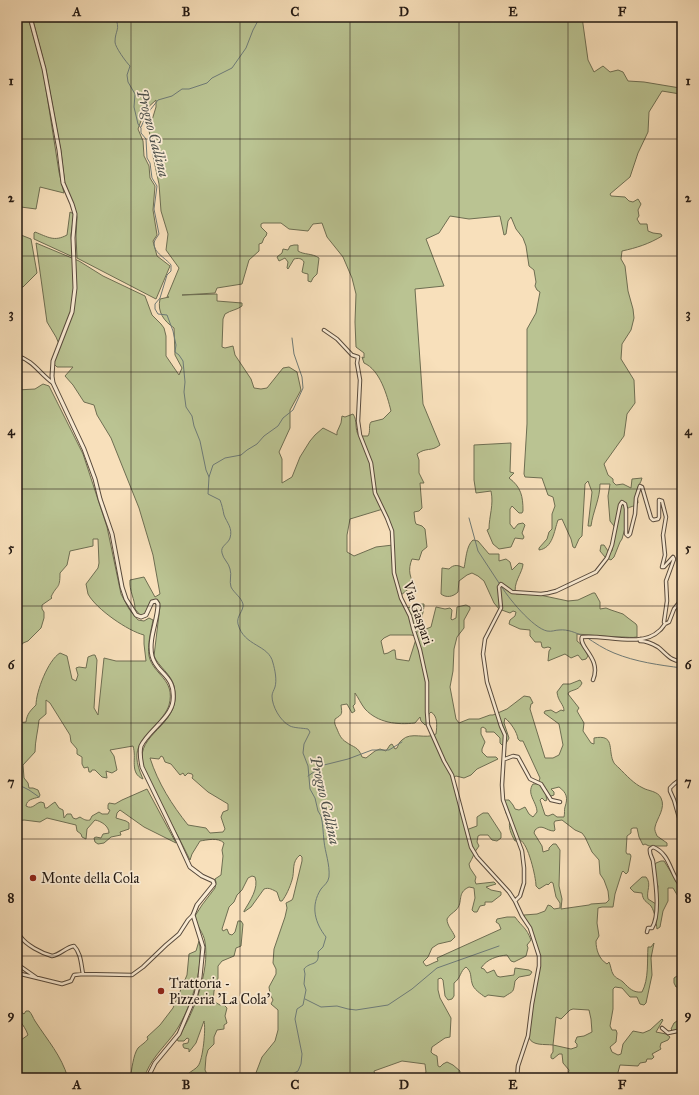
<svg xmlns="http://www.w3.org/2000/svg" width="699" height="1095" font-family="'IM FELL Great Primer',serif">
	<rect width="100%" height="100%" fill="#f8e0bb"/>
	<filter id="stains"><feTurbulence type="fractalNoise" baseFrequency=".005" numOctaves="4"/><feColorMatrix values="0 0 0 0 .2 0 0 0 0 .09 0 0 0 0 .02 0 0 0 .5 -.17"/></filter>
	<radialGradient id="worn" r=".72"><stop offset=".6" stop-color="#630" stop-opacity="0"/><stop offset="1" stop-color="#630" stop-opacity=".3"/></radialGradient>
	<!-- green -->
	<path fill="#bac392" stroke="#6e6e52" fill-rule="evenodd" d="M17,17H28L43,70L59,172L64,193L40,187L36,209L21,207L17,210Z
		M32,17H582L588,60L594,72L603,66L610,72L618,70L623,72L628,81L644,82L680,88V94L662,91L649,112L648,132L638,153L630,177L610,194L611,196L625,197L629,201L633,202L638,199L641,204L638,210L639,216L637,219L640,224H647L648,231L653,233L661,234L662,236C649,244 636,248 622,251L621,259L625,266L628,291L633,309L634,318L631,330L622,344L621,359L634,380L635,403L627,414L624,436L604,464L608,475L613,479V482L616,485L623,484L631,488L632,479L642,478C641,483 638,485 637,490C635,495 638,498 638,503C635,507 630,506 627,509L625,528L622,539L620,542L614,557L611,560L605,557L600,551L601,545H604L608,551H612L613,541L615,535V530L614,526L610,521L608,496L610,484H600C600,499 593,511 591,526H588L592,492L588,481L585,484L582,536L579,539L575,548L573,547L571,539L562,519L558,520C554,531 553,548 539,550V548L547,539L549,532L552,529V514L555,506L553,497L548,495L542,478L525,477L524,474L527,424V329L536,313L540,292L537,290L535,286L536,282L534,270L529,266L526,246L523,238L516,229L511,217L508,221L506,234L504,235L500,216L469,219L450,216L439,233L426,239L444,286L415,289L423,404L440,445C431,452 426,447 417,454L419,460V473L424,483H420L422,508L419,511L414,512L415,521L416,524L422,526L425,529L427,547L422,551L419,560L412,559C410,564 409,569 410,574C411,579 413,582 412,588L407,590L400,596L407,608L420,604H424C424,614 419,623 418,633L423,634L426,629L431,627L436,607L445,609L450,608L452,610L451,619L452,620L456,618L457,607L466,605L470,607V609L464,620V628L457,637L454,649L453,671L450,687L456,719L459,723L469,719H479L490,715H493L507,709L524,696L530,697L533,703L531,704L530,709L545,758H553L559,755L563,745L559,724L544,713L545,711L551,710L556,713L561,710L564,711C564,704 558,702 557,692L563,684H570L580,680L582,683C579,690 575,689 569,692L568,694L579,708L577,711L584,723L583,731L591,743L594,744V738C615,734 608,749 613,761C614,764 617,766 619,768C626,775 634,784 643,788C648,791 658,791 661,798C666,808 657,818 655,827C654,830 656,833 657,836L667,843V846H649L645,844L643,845L639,837L637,828H633L631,829V833L627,836L626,852L627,854H630L631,856L628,872L626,874L623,871L622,872L615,894L613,907H602L598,908L597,923L599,936L596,941C596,950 599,959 607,964L609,962C611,966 611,971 613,974C616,979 620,979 623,982C629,988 633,993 642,992C649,979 647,961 648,947H651L654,943L651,958L652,975L646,1003L644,1005L640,1004L637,997H630L622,988L615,987L613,989V1009L610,1026L612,1030H616L617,1033L616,1042L610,1047L612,1052L618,1055L621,1054L623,1044L633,1031L643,1033L650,1030L662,1019L663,1020L656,1032L666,1034L670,1037L668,1040L661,1043L660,1047L661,1049L652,1054L654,1057L652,1059H647L646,1062L640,1063L638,1066L620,1065L617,1076L610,1075L608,1078H567L569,1070L563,1063L562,1054H559L553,1059L551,1058V1055L553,1052V1045C544,1044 533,1046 529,1038L530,1016L539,958L528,926L524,918V915L537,914L545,911L548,905L551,906L554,909L560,908V903L556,897L553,883L551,882L548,885L547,884L539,889L536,886C536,877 528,843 520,840L515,841C511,834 508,827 510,820L506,813L503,802L505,800H509L513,805L515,809L519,810L525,807L529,814L533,817L537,812C537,802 526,794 533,784H538L540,778L523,741H520L518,739C517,732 511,723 505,718L504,723L509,738L508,740L505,745H502L500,743V738L494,732H486V729L483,727L481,728V734L485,742L482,749V752L487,757H496L498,759L477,769L471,775L464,778L456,776L452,778L466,830L477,826V817L483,813H488L501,833V838L497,841L492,840L488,835H480L478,836L477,842L479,846C474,852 473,858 469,864L470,868L476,877L475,881L476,884L494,882L496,884L486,887L491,890L501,892V895L492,902H485V905L480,906L477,912H474L472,910L475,898L474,888L469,887C456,893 464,902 456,910C453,913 449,915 447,919C447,926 453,931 455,937L451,941L438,944L432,948L428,957L423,962L426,966C430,965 434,962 438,961L437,958L501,929L499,924L496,922L497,919L507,917H515C523,928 526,927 531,940L527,945L528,948L526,956L514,962L511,961L507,955C497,956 487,959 481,968L484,969L487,973L494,970L497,976L500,977L514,975L515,968L529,970L532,972L530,975L519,977L515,981C513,994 514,990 504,997L488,995L485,997C481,994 473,989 472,983C470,976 472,972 466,967C460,971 461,978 454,983V996L452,999L448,1000L445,996L443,980L441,978L438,979V990L440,998L451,1018L450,1037L445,1038L432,1047L431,1052L433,1054L437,1056L438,1066L440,1067L443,1064L447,1062L453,1065L460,1071L459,1078H422L426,1072L425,1064L402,1061L374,1071L376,1078H254L262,1057L275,1041L278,1030V1010L271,1004L273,1000L270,994L269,987L276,974V969L273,963L274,949L285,917L287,908L286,903L292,900L293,898L302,861V857L300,855C291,862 295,871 292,880C290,887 286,896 282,901H280L277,892C273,890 269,887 264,889L251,907L244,912V911C250,901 259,888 255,877L252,876L248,878L242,890L237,895L234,902L229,907L222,929L223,931L227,929L229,934L232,935L235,932L238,921H241L243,924L241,946L236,948L234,956L222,961L218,966V978L214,991L213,1001L220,1005H224L227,1008L225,1016L227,1023L224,1025V1029L217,1030L214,1037V1044L208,1050L206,1057L205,1070L208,1076V1078H187L188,1074C191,1071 196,1069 198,1066C203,1060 206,1028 204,1021L196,1043L189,1052V1049L184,1048L183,1046V1044L188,1043L189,1039L187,1038L184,1041H178L177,1039C193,1016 210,971 205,942C204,933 196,926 195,916L202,905L215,888L216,882L215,879L221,875L223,856L222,850L224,843C218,837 207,840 200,841L192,854L190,860C178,835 164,811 152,786C148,778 142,768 142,758C141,731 183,723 174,686C171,674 159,667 154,656L160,606L158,602L152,601L145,614L141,616L135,609C135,599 129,591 130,580L144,577L155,597L160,594L153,555L139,508L111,438L97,415L94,405L84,402L73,385L65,376L73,367H57L53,363L59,344L56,337L47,322L36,243L79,261L103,276L145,296L152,315L161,324L164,328L166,336V356L179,375L182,368L175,355L174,328C164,321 157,312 160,299L169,297H167L179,268L166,250L168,234L161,211L159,184L153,156L149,130L156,107V100L145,110L138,129L143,141L144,156L149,166L150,178L155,186L153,210L157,235L153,241L157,256L170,266L156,299L77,258L76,236L77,217L75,209L65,185L61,152L46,70ZM263,223H281L289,229L308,231L313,224L322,223L327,237L343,257L352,278L356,294L355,322L356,347L364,353V358L362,357L364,363C380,370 387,395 391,411L383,419L371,422C368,426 371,431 368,436H359C354,429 358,421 353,414L345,417L342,416L341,423L337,432V435L323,428L315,435L310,441L300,457L292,477L282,483V459L279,452L290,428V410L301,390L297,372L289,367L283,368L267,388L261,389L254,388L251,379L235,355L233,346L225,348L222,347L223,319L225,314C231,310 237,310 242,306V303L217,301V294L182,295L215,293L217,288L242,284L249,260L259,251V244L262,243L264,238L266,236L267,233L261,227V224ZM383,509L393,536V545L376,547L354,556L347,552V535L350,519ZM390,635H411L417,636L409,661L396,659L395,650H393L388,653L384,654L381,641L384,638ZM355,693C358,697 361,704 365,709C378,723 397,725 415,723L420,717L421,721L425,725L428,724L429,714L431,712C438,716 437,726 436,734C426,740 411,731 402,740C399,742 398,746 397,748L395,749L392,744L390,745L386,751L380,749L375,751L366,758L362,757C358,746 354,748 346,742C341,739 339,734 337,729C335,725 334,723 335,719C343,714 342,714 341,705L347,704L352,713L355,711L353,706L355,704ZM161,756L163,757L165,762L171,764L180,775L183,773L185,776L188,773L192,774L193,776L192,778L208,792L228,804V810L223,812L221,817L225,829L223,832L210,833L206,828L188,825C172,805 158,783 150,758L159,759ZM559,787C567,793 568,798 565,807C564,810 565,813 564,817H557L553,814L548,816L545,815L540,800L542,798L545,801L547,800L546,796L547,794L551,796L554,795V792L551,789ZM562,820L575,830L582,833L585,837L592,852L599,860L600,874L604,880L608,891L609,900L606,903L591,904L589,905L561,909L562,899L559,886L560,850L556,844H553L549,848V850L543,852L542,846L534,833L535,830C542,823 546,831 554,831L555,830L554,823L555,821ZM573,1009L589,1010L591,1019L592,1032L584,1036L577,1037L575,1042L577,1044V1047L571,1049L553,1045L556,1017L561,1019L570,1010Z
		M70,212L74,214L71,235L73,257L34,239V233L35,232C48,237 54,242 67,235Z
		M20,215L21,235L31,239L37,273L23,287L17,288V216Z
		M294,245H298V251C304,255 312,253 319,258L317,274L313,278L311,282L308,281V274L304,273L302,272L304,262C302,258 298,258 294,259L288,269L287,268L288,262L285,258L279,261L277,257L282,253L283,249L288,250L290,246Z
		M43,384L49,386L83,454L107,527L121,594L129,609L138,620L144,621L149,618L153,620C151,631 147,645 149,656C153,675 176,679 169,705C168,709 165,713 163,716C145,741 127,744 143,779C129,773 137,758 133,746L110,750L114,756L117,770L112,773L106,771L107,778L102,777L95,770H92L91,772H89L88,767L84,768L82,764V757L77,754V749L71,742L70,735L50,703L46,700V714L39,720C38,731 35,741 35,752L23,765L24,778L28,783L29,788H33L38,790L40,795L39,797C33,799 27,799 26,806C33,810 35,803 41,802L44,803L45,808H47L52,804L55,802L59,808L63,810L64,818L67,814H71L73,818L76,819L80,817C83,819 86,821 90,820L92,816L99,812L102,814H108L110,810L108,809V805L109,803L115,804L122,800L147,789L176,843L144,827L120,810L117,813L116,818L126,821L129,823V829L120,832L121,835L111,837L104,843L98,844L95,842L94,838L96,837L101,838L103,834L109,833C109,826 101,821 95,820L87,829L86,839L82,837L81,834L77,831L76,825L47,818L40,822L24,820L17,821V723L26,722C27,714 30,711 36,705C36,692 48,660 60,653L67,656L72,679L76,681L78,675L76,668L79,667L86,668L88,657L93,655H95L97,660L94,708L98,715L104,658L116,661H146L144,644V635C128,631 96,609 88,594C87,591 87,587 86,584L98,568L99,563L98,539H93V546L70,551L67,565L60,573C60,590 57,584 51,597L52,598L42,605V609L44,612V618L41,628L28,641L23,643L17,651V390L35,389Z
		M511,443L510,472L514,473L509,478C521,487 523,496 523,511L522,513H519L512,506L510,509V524L514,529L518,524L523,523L525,525L522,533L524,537L523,539L515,538L511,547L499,549L493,544L487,530L489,529C489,516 494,505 491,491L476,493L474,480V445Z
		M473,540L478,541L489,554H499V561L506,559L510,562L512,570L519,563L523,564C523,572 512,584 516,594H535L568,601L578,600L593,593H595L600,602V609L606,608L611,610L623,614L628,618L636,624L637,626V637C632,638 627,637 621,637C606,637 592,635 577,634V641L583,646L588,656L586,659L582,660L578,655L571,658L565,654L548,661L549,651L551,648L548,647L544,648L542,647L541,642H535L531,637L530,636V630L520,629L509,624L510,620L515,616L516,612L513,611L510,613L499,609L494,603L484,581L478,576L472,573L467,575L459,581L458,592C453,597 446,598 441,594L442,568L449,569C454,564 458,565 464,568C466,560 466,546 473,540Z
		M661,861H664L681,888H682V911L679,898L673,888H668V901L663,911L660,927L657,929C656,922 655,912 651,906C646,901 643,901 642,893L634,892L630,888L642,877H646C652,884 646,891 648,899L656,904L658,886L654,879V866L656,863Z
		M199,941C205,967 189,1014 173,1035C162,1049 150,1060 144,1078H130C132,1070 133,1055 138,1048C141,1045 145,1043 148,1039L147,1037L160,1025L173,1008L187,975L189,954L196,951Z
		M677,976L682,978V987H676L674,983V978Z
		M17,1009L24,1014L26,1011H29C32,1014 33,1018 35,1021C48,1041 61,1055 68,1078H17V1048L21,1040L28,1035C24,1023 17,1022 17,1009Z
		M682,1020V1031H673L671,1029L674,1023L677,1021L679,1024Z"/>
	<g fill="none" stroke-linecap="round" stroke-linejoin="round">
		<!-- stream -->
		<path stroke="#6e7a76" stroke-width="1" d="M115,17C121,30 115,30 115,42C115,47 126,62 130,66L127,75L128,82L135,94L134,107L138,124L141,128V133L146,139L147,158L150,163L152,178L157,186L154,209L159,234C158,236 156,238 155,240C150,251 166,258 171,265V271L167,275L160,298L155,304V309L158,314L167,315L173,331L176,345L175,352L179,355L183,361L185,382L184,392L186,407L192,416L194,426L200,441L206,470L209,477L208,494L220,500C222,505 223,510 224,515C227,523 233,528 230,538C228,544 220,546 222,553C223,559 229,563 230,569C232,575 229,581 231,587C234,593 241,597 243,604C244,611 236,616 238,624C244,647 269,644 273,663C275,670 277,680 275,687C274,690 272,693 272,696C272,706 280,721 290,726C294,728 302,728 308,729L310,732L304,744L303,753L308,766L310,789L315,798L318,811L321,816C323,824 323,832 324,841C325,852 330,864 329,877C328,883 324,885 321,889C310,906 315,923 326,937L323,947L318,952C320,967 310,961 304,969L305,974L304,984L306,990L303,1005L297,1009L295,1019L302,1054L301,1064L298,1071L285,1078
			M141,127L147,114L158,100L172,96L182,89H189L207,83L212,78L232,68L246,48L253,30L260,17
			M209,477L213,465L225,458L241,455L247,450L257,444L264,436L278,426L283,418L293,410L303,388L302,377L294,354L292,338
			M469,518L478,551L499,583
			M500,584C507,597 533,628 547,631C552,632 555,630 559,630C568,629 576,633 583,636
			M586,637C595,643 604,649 614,653C636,662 659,665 682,668
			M308,776L324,765L348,759L372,750H389L402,742
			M17,784L29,790L39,797
			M305,999L321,1007L337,1006L348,1009L356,1010L388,1005L412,989L437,968L499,946
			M17,1056L21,1078"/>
		<defs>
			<path id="minor" d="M324,330L337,339L352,355L358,357L357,363L360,380L358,421L360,435L371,463L375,493L387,518L392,531L394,573L401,598L410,616L413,628L420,650L427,682V712L428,725L444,761L452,775L471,847L477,857L509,892L515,901L522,916L530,928L539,956V966L532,1004L528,1036L518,1066L517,1078
				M17,356C33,360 40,374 53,383
				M641,639L640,641C646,641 653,644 658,647C666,653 671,662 682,661
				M593,680C602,658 578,647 582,637C603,634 642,648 659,631C662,629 663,626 665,624
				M505,759L513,756L518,757L530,779L541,784L551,800L560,802
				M682,778L674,784L670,788V791L674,800L682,828
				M515,901L520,896L524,883V868L522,851L503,800L502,785L505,735L501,726L487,682L483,654L485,639L501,608L499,587L501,584L512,592L541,594L548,593L556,591L596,572L607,558L612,545L620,505L622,502L625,504L626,509V534L628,536L630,534L635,514L636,498L640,486L642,487L651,518L653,520L658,519L659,517V500L662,501L666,517L663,535L665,555L662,567H664L673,557L674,559L666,581L667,601L664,622L665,624L669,622L674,609L682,599
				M647,932L648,928H652C661,914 655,878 653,861C652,857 649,854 650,849L653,847C671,854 670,875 682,887
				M20,936C26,945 41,953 52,956C60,955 66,947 74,946C81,953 81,964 83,974
				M17,964L37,978
				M17,973L62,984L71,981L74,975L83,974L132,975L143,967L166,945L179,934L188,920L193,915
				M662,1028L668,1033L682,1030"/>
			<path id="tertiary" d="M30,17L44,69L59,150L63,183L72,204L75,214L73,238L75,288L72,312L53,361L52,376L53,383L84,449L95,479L100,499L112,534L122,587L126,599L136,615L141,617L146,615L152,602L156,601L158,604C158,620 148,639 152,656C156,674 176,674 173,701C171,718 148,731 141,746C139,753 141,761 142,767L178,841L190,867L202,876L213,881L214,884L197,905L193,915L203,947L200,977L196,994L179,1034L155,1063L150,1073L149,1078"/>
		</defs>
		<!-- minor casing -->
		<use href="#minor" stroke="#584a3c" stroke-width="4.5"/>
		<!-- tertiary casing -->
		<use href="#tertiary" stroke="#584a3c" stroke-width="5"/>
		<!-- minor -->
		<use href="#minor" stroke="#faebd3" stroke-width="2.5"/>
		<!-- tertiary -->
		<use href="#tertiary" stroke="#faebd3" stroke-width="3"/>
	</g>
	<!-- grid -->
	<path fill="none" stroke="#221812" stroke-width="1" stroke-opacity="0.55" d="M131,17V1078M240,17V1078M350,17V1078M459,17V1078M568,17V1078M17,139H682M17,256H682M17,372H682M17,489H682M17,606H682M17,723H682M17,839H682M17,956H682"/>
	<!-- markers -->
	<g fill="#8f2418" stroke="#faebd3" stroke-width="1.5">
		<circle cx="33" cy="878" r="4"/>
		<circle cx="161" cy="991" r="4"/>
	</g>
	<g text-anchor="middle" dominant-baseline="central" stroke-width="3.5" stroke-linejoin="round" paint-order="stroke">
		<!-- street labels -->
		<g font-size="14" fill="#221812" stroke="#faebd3">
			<text transform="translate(418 613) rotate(71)">Via Gaspari</text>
		</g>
		<!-- poi labels -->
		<g font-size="14" fill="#221812" stroke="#faebd3" text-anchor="start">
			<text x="41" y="878">Monte della Cola</text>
			<text x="169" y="983">Trattoria -<tspan x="169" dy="16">Pizzeria 'La Cola'</tspan></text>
		</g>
		<!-- water labels -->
		<g font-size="15" font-style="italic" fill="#4e514c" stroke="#faebd3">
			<text transform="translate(153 133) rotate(75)">Progno Gallina</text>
			<text transform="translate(325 800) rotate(77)">Progno Gallina</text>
		</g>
	</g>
	<!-- margin -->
	<rect width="699" height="1095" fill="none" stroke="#f8e0bb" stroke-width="44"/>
	<rect x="22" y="22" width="655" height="1051" fill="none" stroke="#221812" stroke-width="1.5"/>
	<g font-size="13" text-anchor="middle" font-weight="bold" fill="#221812">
		<text x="77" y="16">A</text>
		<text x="186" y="16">B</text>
		<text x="295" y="16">C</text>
		<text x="404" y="16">D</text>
		<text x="513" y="16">E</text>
		<text x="622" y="16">F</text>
		<text x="11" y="85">1</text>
		<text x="688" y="85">1</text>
		<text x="11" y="202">2</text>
		<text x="688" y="202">2</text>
		<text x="11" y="318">3</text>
		<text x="688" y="318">3</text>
		<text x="11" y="435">4</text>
		<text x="688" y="435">4</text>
		<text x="11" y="552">5</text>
		<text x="688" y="552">5</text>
		<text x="11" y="669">6</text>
		<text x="688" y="669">6</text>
		<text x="11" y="786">7</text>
		<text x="688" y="786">7</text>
		<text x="11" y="902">8</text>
		<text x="688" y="902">8</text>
		<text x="11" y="1019">9</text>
		<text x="688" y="1019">9</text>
		<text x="77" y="1089">A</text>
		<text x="186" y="1089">B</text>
		<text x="295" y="1089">C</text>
		<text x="404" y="1089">D</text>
		<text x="513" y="1089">E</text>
		<text x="622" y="1089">F</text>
	</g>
	<rect width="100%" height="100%" filter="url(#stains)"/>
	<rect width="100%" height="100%" fill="url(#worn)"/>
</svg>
